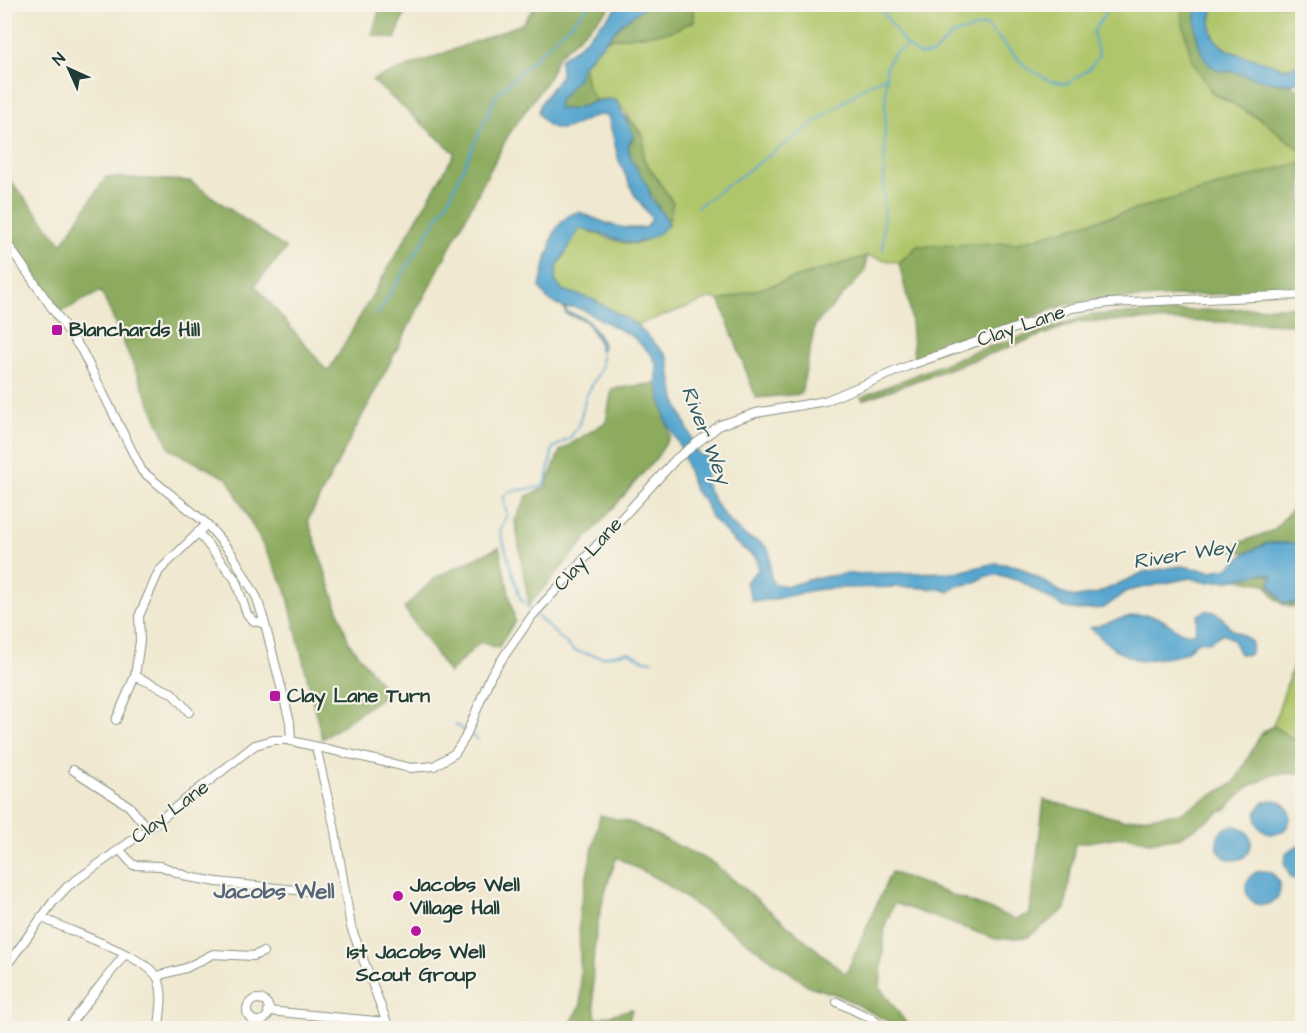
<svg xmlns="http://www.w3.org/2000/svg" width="1307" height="1033" font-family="'Architects Daughter',sans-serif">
	<rect width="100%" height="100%" fill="#f7f3e8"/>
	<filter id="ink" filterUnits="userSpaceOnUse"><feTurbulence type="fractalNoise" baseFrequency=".0167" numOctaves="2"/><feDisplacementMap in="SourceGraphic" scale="12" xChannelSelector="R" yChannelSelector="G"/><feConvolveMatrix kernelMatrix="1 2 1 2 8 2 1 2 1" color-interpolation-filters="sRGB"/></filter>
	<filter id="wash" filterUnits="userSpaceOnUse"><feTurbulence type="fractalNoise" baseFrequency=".008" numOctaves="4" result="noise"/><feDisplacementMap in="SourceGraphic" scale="24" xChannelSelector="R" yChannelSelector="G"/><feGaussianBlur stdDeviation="1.35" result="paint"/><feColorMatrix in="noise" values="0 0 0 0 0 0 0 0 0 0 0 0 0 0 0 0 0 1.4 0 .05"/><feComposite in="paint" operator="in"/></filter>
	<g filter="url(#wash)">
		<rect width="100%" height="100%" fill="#f0e8d0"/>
		<!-- green -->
		<path fill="#b0c66a" stroke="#68824f" stroke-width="1.5" d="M692,5H1185L1181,15L1211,92L1262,120L1302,151V162L1018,243L917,246L899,263L867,256L720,301L712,298L637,325L594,300L562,290L555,281L557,267L579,229C599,231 623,250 643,242C651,238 659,231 667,226L673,203L643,158L644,137L621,106L609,99L595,100L586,86L583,65L608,39L669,32L694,21Z
			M1215,5H1302V61L1291,68H1282C1252,54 1195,57 1215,5Z
			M1302,639V751L1261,736L1262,732L1273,726Z"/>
		<!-- forest -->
		<path fill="#8cab5e" stroke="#567449" stroke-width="1.5" d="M381,4L408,5L395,39L372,35Z
			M536,5H613L558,56L548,79L509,134L308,520L349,643L388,693L322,739L286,589L228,479L170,449L101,291L61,312L5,232V174L62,244L106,177L190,181L286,249L255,285L328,372L455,153L372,80L522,24Z
			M647,5H692L694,21L669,32L608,39L622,23Z
			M1185,5H1198L1197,37L1220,71C1245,70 1267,86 1292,84L1293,88H1302V151L1262,120L1212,92L1192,61L1181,15Z
			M583,65L587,86L595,100L578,109L560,110L558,105L559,101L577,79Z
			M625,115L644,137L643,158L673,203L668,224L631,159L628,145L633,139Z
			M1302,162V290L1099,300L1065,305L914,360L910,309L899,263L917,246L1018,243Z
			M867,256L865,272L815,325L801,394L756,398L720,301Z
			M1302,306V324L1136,320L1078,322L863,400L861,397L973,352L1091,315Z
			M658,383L670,436L657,457L529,605L515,521L527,496L545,488L560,451L606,422L612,389Z
			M1302,503V543H1268L1246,553L1231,550L1239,543L1274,530L1296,504Z
			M499,547L515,621L498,648L480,642L449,673L404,608L436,577Z
			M1252,573L1273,576L1270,585L1278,598L1292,605L1302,595V605L1298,608C1281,607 1273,599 1266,584L1236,579Z
			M1273,726L1302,745V773L1275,774L1248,787L1227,808L1181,837L1149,842L1126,836L1075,844L1065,909L1028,937L996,939L894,903L885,925L880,988L910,1028H896L884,1019L838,995L809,986L663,882L617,857C597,909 587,964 596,1019L632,1009L627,1028H568L581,1005L579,912L600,815L632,823L713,863L846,974L891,872L1015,919L1030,914L1044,800L1124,820L1180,813L1234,783L1260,736Z"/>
		<!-- water -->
		<path fill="#55a5cf" stroke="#3a7182" stroke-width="1.5" d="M620,5H647L622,23L583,65L577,79L559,101L558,108C578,114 595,96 616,100L634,135L628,146L631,159L648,187L651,199L666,218L667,226C629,260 618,232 579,229L557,267L555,281L562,290L594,300L637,325L668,357L675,399L699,455L706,456L711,461C710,468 706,473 706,480C707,497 732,527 747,537C752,540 760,541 764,545C777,555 765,573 774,584L788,586L815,578L846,574L958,572L995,563L1018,566L1066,595L1077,597L1096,594L1144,572L1181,566L1211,571L1228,568L1246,553L1268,543H1302V598L1298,603H1284L1270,585L1273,576L1263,573L1226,581L1204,582L1190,578L1127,591L1104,608L1079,610L1065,608L1022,582L1000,575L986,576L974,583L957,586L949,592L940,589L909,587L836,588L813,590L771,600L752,601L746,582L758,570L757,559L735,542L711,517L704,500L695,492L680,446L666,421L657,383V365L651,354L632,336L585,311L574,307L566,308V312C591,318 591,323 603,344L602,350H599V342L586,321L566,314L564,308L547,299L540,287L547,254L551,250C548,235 564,214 579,212C601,221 621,232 646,227L652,219L634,194L619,161L608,116C587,108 559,152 538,112L541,103L561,75L560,59L576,48Z
			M1198,5H1215C1195,57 1252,54 1282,68H1291L1302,61V82C1274,85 1268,81 1239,73C1233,71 1227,72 1221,71C1196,64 1193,24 1198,5Z
			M1205,611C1224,611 1221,621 1232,629C1239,634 1245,635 1252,643L1251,652L1248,655L1240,654L1233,640L1223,633L1209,642L1198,641L1187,651L1176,656L1140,661L1115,650L1090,628C1109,624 1132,611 1153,616C1171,620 1173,635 1195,633L1198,615Z
			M1256 817a17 17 0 1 1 34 0a17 17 0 1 1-34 0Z
			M1217 843a17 17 0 1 1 34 0a17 17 0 1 1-34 0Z
			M1297,846H1302V881L1291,878L1284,863L1287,852Z
			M1246 888a17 17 0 1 1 34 0a17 17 0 1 1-34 0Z"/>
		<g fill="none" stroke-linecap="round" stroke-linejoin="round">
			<!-- stream -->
			<path stroke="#55a5cf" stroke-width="2" d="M877,4L906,45L920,55L933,54L952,35L986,25L1026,67L1050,81L1067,84L1088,70L1099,56L1093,32L1107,11V4
				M697,207L866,86L885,77
				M883,250L886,68L892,55L906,46
				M377,315L448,201L497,94L591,4
				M532,611L520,598L500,531L507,515L503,497L511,491L542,487L546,481L553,448L570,438L579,425L586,396L601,369L602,354
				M536,615L574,651L603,657L628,652L644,660L652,661
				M455,724L478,740
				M580,1020L582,1028"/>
		</g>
	</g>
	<g filter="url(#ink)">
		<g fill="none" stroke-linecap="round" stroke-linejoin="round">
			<defs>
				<path id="minor" d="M4,239L82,351L142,471L207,524L232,554L257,598L265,624L290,722L291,741
					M198,532L235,579L247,614L254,621L265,624
					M135,676L172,693L189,712
					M116,720L135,676L140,641L139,616L159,571L207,524
					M316,747L334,825L351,927L389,1028
					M73,770L129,806L148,829
					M120,850L133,865L161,866L189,877L217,882L306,891
					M41,917C66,931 152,957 159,981C164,996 160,1013 159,1028
					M4,969L53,902L68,886L148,829L255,745L273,740H287L411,768L434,766L455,753L465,738L491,675L532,616L676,459L720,425L756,413L825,401L908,366L1072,308L1109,303L1302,295
					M157,976L186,968L213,954L253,956L263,952
					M247 1010a11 11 0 1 1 22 0a11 11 0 1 1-22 0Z
					M837,1002L872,1019L884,1028
					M268,1011L387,1022
					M67,1028L125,954"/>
			</defs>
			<!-- minor casing -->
			<use href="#minor" stroke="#889282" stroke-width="10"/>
			<!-- minor -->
			<use href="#minor" stroke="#fff" stroke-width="8"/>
		</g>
	</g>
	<!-- markers -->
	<g fill="#b5179e" stroke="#f7f3e8" stroke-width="2">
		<rect x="51" y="324" width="12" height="12" rx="3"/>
		<rect x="269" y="690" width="12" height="12" rx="3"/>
		<circle cx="398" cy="896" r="6"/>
		<circle cx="416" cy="931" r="6"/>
	</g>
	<g text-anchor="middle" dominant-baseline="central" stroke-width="4.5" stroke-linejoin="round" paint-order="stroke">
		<!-- street labels -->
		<g font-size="20" fill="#1f3d34" stroke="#f7f3e8">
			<text transform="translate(1021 326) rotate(-19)">Clay Lane</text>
			<text transform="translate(588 554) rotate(-48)">Clay Lane</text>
			<text transform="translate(170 812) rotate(-37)">Clay Lane</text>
		</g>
		<!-- poi labels -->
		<g font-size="20" font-weight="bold" fill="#1f3d34" stroke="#f7f3e8" text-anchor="start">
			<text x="69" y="330">Blanchards Hill</text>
			<text x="287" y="696">Clay Lane Turn</text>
			<text x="410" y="885">Jacobs Well<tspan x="410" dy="23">Village Hall</tspan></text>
			<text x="416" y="952" text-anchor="middle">1st Jacobs Well<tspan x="416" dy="23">Scout Group</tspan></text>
		</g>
		<!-- water labels -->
		<g font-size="21" font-style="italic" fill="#2f5c62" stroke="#f7f3e8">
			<text transform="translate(706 435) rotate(69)">River Wey</text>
			<text transform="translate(1184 554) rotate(-9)">River Wey</text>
		</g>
		<!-- quarter labels -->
		<g font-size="22" font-weight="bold" fill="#566477" stroke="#f7f3e8">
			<text x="274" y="891">Jacobs Well</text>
		</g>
	</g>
	<!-- margin -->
	<rect width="1307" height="1033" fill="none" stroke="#f7f3e8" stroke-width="24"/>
	<!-- north arrow -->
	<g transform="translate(69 69) rotate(315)" stroke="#f7f3e8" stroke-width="4.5" paint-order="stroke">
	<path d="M0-4.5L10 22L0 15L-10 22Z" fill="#1f3d34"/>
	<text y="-9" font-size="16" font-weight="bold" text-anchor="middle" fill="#1f3d34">N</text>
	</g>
</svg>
